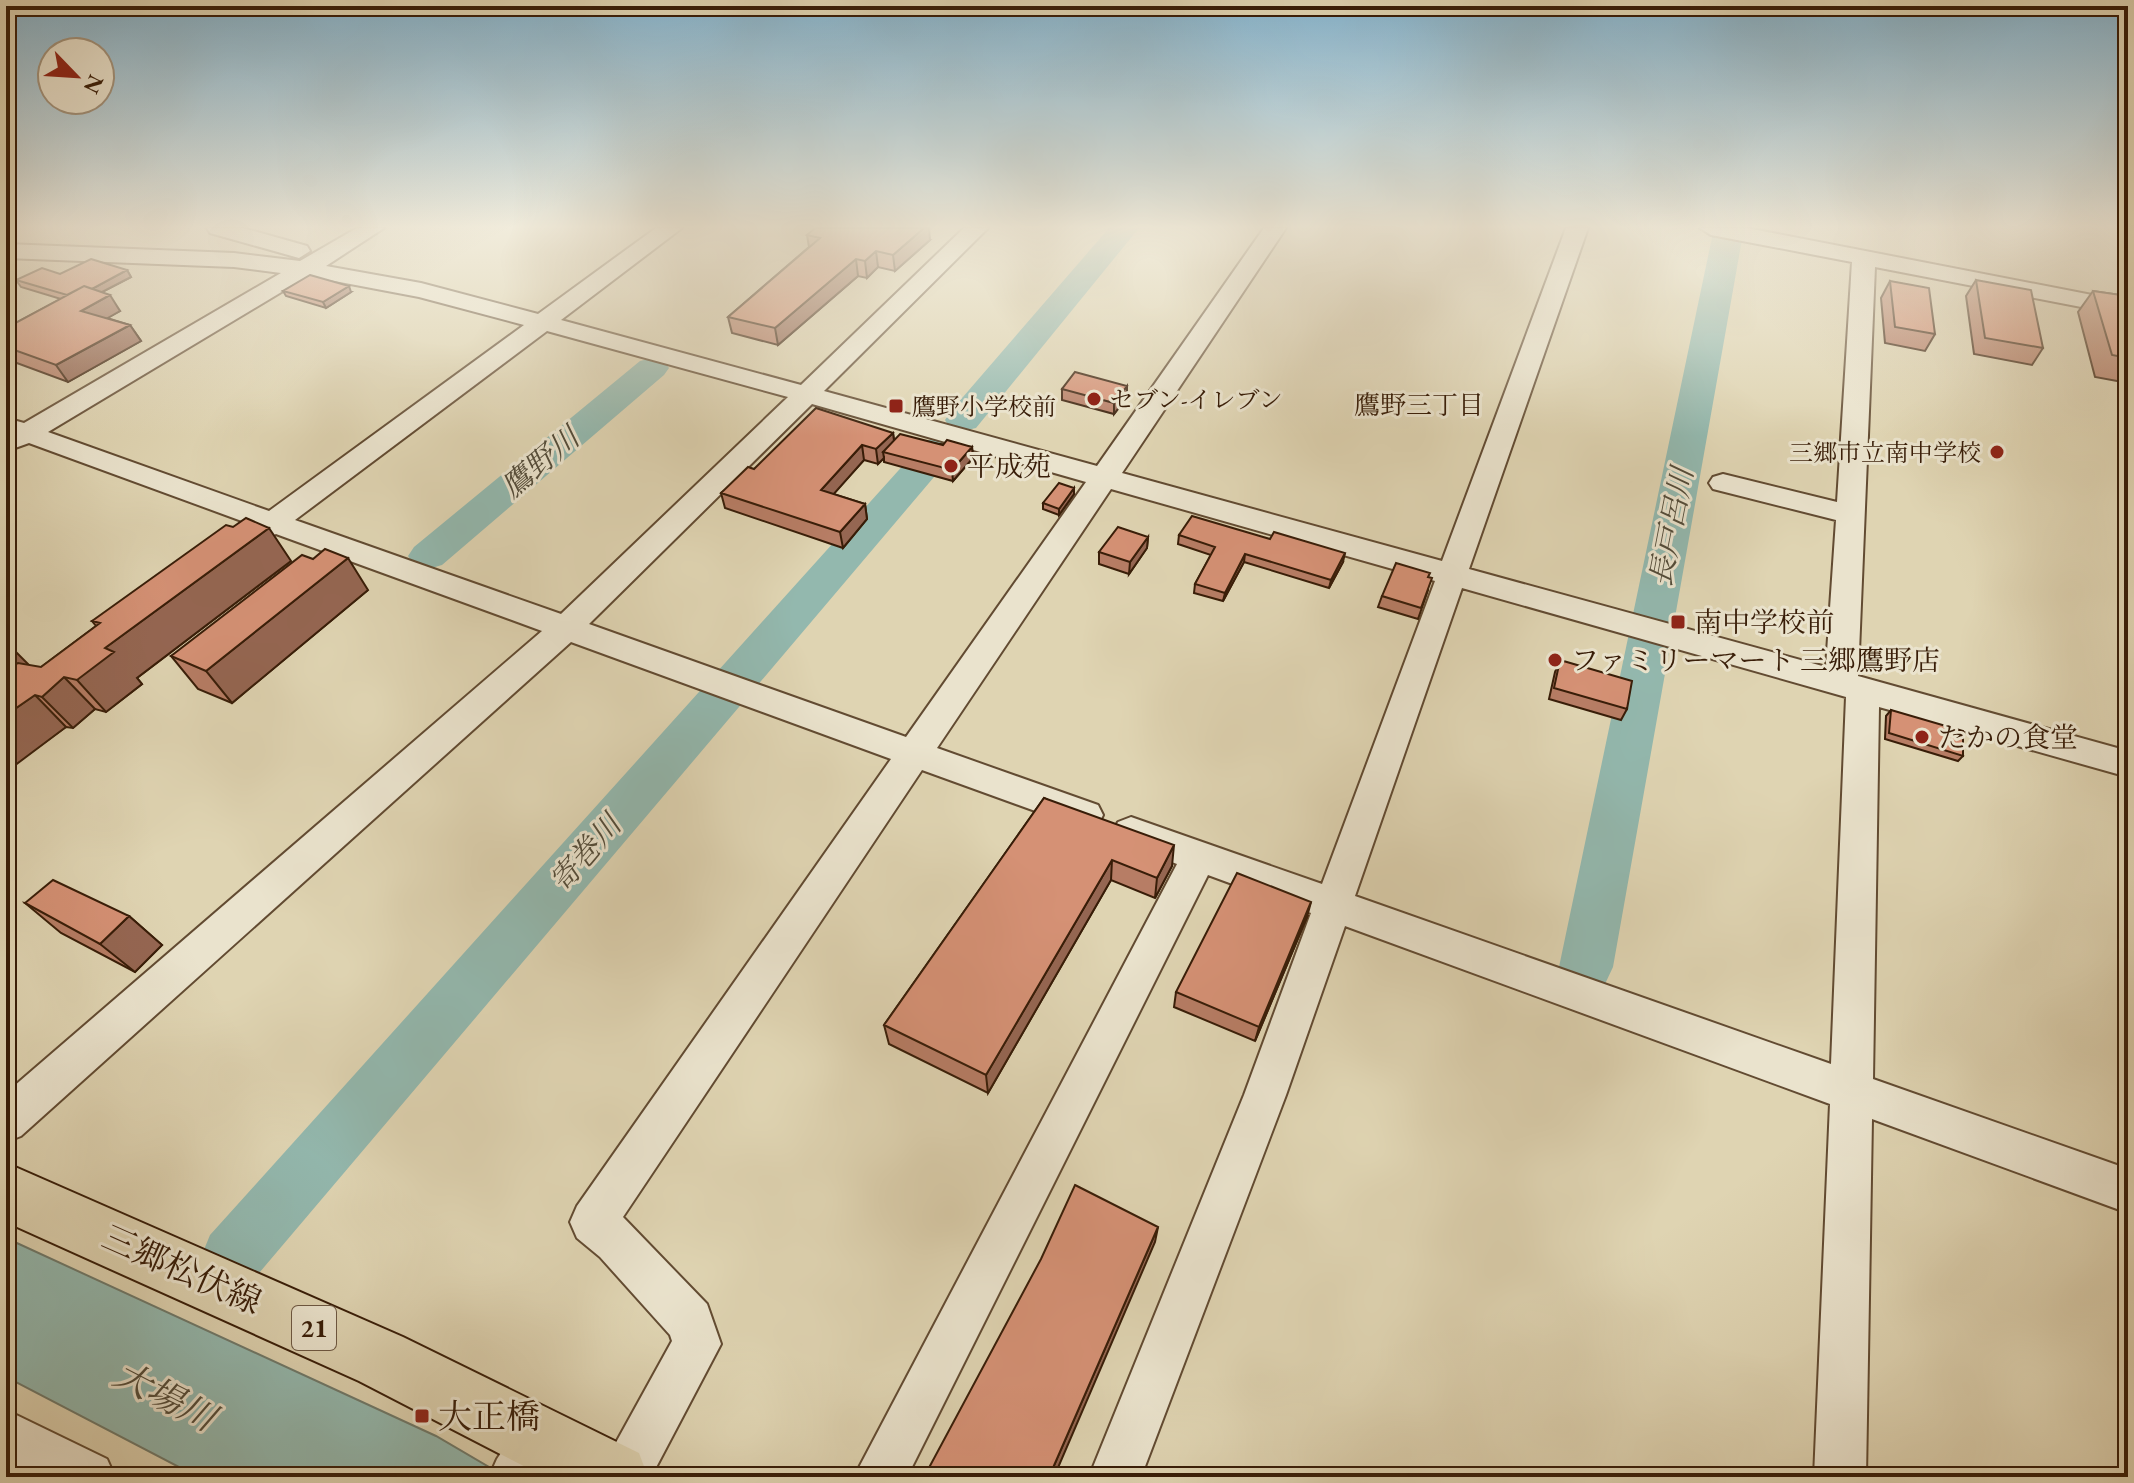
<svg xmlns="http://www.w3.org/2000/svg" width="2134" height="1483" font-family="'EB Garamond','Noto Serif JP',serif">
	<rect width="100%" height="100%" fill="#dfd4b2"/>
	<filter id="stains"><feTurbulence type="fractalNoise" baseFrequency=".0025" numOctaves="4"/><feColorMatrix values="0 0 0 0 .2 0 0 0 0 .09 0 0 0 0 .02 0 0 0 .5 -.17"/></filter>
	<radialGradient id="worn" r=".72"><stop offset=".6" stop-color="#630" stop-opacity="0"/><stop offset="1" stop-color="#630" stop-opacity=".3"/></radialGradient>
	<!-- water -->
	<path fill="#93b8ae" stroke="#6f7a6c" stroke-width="2" d="M6,1238L436,1436L506,1477H198L6,1377Z"/>
	<g fill="none" stroke-linecap="round" stroke-linejoin="round">
		<!-- river -->
		<path fill="#93b8ae" fill-rule="evenodd" d="M1109,228H1139L976,428L963,431L950,428L945,420L950,412Z
			M1714,228H1744L1613,967L1605,984L1586,991L1567,984L1559,967Z
			M652,358L664,361L669,368L664,375L442,565L428,569L414,565L408,556L414,547L640,361Z
			M938,438L951,441L956,449L951,457L254,1279L232,1288L210,1279L201,1257L210,1235L925,441Z"/>
		<defs>
			<path id="minor" d="M207,228H243L307,246L310,251L299,258L210,233Z
				M357,228H384L326,266L421,283L538,314L656,228H682L561,320L801,385L964,228H988L824,391L1097,466L1264,228H1286L1122,473L1442,561L1566,228H1588L1469,569L1826,667L1836,520L1713,489L1709,483L1713,477L1723,474L1837,502L1852,262L1711,235L1700,228H1747L2128,302V316L1875,267L1858,676L2128,751V777L1879,707L1873,1079L2128,1169V1213L1872,1119L1866,1477H1814L1830,1104L1345,926L1286,1095L1141,1477H1089L1244,1095L1311,913L1208,875L907,1477H854L1177,864L1118,842L1113,832L1118,822L1131,817L1322,884L1435,581L1111,489L937,748L1098,805L1103,815L1098,825L1085,829L922,770L623,1217L707,1304L721,1344L651,1477H597L672,1341L670,1335L600,1257L577,1238L570,1222L577,1206L891,759L571,642L21,1136L6,1142V1093L542,631L276,534L259,541L249,539L245,532L250,524L29,443L15,448L6,446V418L24,423L281,273L234,267L6,258V244L234,253L300,261ZM308,276L419,297L524,325L269,511L48,432ZM547,331L788,397L561,614L295,520ZM812,404L1086,482L906,737L589,624ZM1462,588L1846,697L1831,1064L1355,896Z
				M6,1410L107,1459L115,1477H35L6,1462Z
				M540,1414L558,1421L565,1439L545,1477H489L497,1459L522,1421Z"/>
			<path id="major" d="M6,1163L403,1337L639,1453L648,1477H545L359,1381L6,1222Z"/>
		</defs>
		<!-- minor casing -->
		<use href="#minor" stroke="#624b32" stroke-width="4"/>
		<!-- major casing -->
		<use href="#major" stroke="#381d08" stroke-width="4"/>
		<!-- minor -->
		<use href="#minor" fill="#eae3cd" fill-rule="evenodd"/>
		<!-- major -->
		<use href="#major" fill="#dfd4b2" fill-rule="evenodd"/>
	</g>
	<!-- wall -->
	<path fill="#b77d65" stroke="#381d08" stroke-width="2" d="M807,235L930,240L895,271L878,267L867,278L858,276L778,345L732,333L728,317L809,247Z
		M127,270L131,277L102,292L120,311L107,318L130,325L141,341L68,382L6,359V328L61,299L21,287L16,280L60,274Z
		M1976,280L2043,348L2032,365L1974,354L1966,296Z
		M1890,281L1935,334L1925,351L1885,343L1881,298Z
		M283,291L351,292L326,308L286,296Z
		M2093,291L2128,296V383L2095,377L2078,312Z
		M1062,389L1127,397L1114,414L1062,400Z
		M893,433L894,440L972,447L973,458L953,481L884,462V458L878,464L864,460L833,494L865,504L867,519L843,548L725,508L721,493L754,469Z
		M1074,488V494L1059,515L1043,509V503Z
		M1179,535L1343,562L1329,588L1244,562L1223,601L1194,593L1195,584L1211,555L1178,544Z
		M1148,537L1147,548L1129,574L1099,564V552Z
		M291,561L137,678L142,684L106,712L95,709L73,728L66,727L11,767L41,667L96,626L92,621Z
		M1428,577V590L1418,619L1378,607L1382,596Z
		M368,590L232,703L198,689L171,656Z
		M1560,660L1627,709L1621,720L1549,699L1555,672Z
		M1891,710L1963,756L1958,761L1885,739L1886,716Z
		M1044,798L1172,866L1155,898L1111,880L988,1093L889,1044L884,1025Z
		M25,903L129,916L162,945L135,972L61,933Z
		M1307,917L1255,1041L1174,1007L1176,992Z"/>
	<!-- shaded-wall -->
	<path fill="#956652" stroke="#381d08" stroke-width="2" d="M924,228H929L930,240L895,271L893,255Z
		M876,251L878,267L867,278L865,261Z
		M856,259L858,276L778,345L775,328Z
		M127,270L131,277L79,304L75,298Z
		M349,286L351,292L326,308L323,302Z
		M110,295L120,311L92,327L81,311Z
		M130,325L141,341L68,382L56,365Z
		M1127,386V397L1114,414V403Z
		M893,433L895,448L883,452L884,458L878,464L876,449Z
		M862,445L864,460L824,505L821,490Z
		M972,447L973,458L953,481L952,470Z
		M1074,488V494L1059,515V509Z
		M865,504L867,519L843,548L840,532Z
		M269,528L291,561L137,678L142,684L106,712L77,680L105,648Z
		M1148,537L1147,548L1129,574L1130,562Z
		M1345,553L1343,562L1329,588L1331,580Z
		M1245,554L1244,562L1223,601L1225,593Z
		M348,558L368,590L232,703L206,671Z
		M6,642L30,666L6,680Z
		M64,677L95,709L73,728L42,697Z
		M35,695L66,727L6,772V715Z
		M1174,845L1172,866L1155,898L1157,878Z
		M1112,860L1111,880L988,1093L986,1075Z
		M1311,902L1307,917L1255,1041L1259,1027Z
		M129,916L162,945L135,972L100,944Z
		M1158,1227L1155,1242L1054,1477H1049Z"/>
	<!-- building -->
	<path fill="#d59175" stroke="#381d08" stroke-width="2" d="M815,228H924L893,255L876,251L865,261L856,259L775,328L728,317L820,238L807,235Z
		M91,259L127,270L92,289L84,286L67,295L16,280L42,268L60,274Z
		M310,275L349,286L323,302L283,291Z
		M1976,280L2031,290L2043,348L1985,338Z
		M1890,281L1929,288L1935,334L1895,327Z
		M84,286L110,295L81,311L130,325L56,365L6,347V328Z
		M2093,291L2128,296V358L2112,355Z
		M1075,372L1127,386L1114,403L1062,389Z
		M816,408L893,433L876,449L862,445L821,490L865,504L840,532L721,493L748,467L754,469Z
		M900,434L943,445L947,440L972,447L952,470L883,452Z
		M1059,483L1074,488L1059,509L1043,503Z
		M1192,516L1270,539L1274,532L1345,553L1331,580L1245,554L1225,593L1195,584L1215,547L1179,535Z
		M246,518L269,528L105,648L114,652L77,680L64,677L42,697L35,695L6,715V671L18,663L41,667L100,623L92,621L226,525L233,527Z
		M1118,527L1148,537L1130,562L1099,552Z
		M325,549L348,558L206,671L171,656L302,555L313,559Z
		M1396,563L1430,573L1428,577L1432,578L1421,608L1382,596Z
		M1560,660L1632,681L1627,709L1554,688Z
		M1891,710L1963,731V756L1889,733Z
		M1044,798L1174,845L1157,878L1112,860L986,1075L884,1025Z
		M1237,873L1311,902L1259,1027L1176,992Z
		M53,880L129,916L100,944L25,903Z
		M1075,1185L1158,1227L1049,1477H924L1041,1259Z"/>
	<!-- sky -->
	<linearGradient id="sky" x2="0" y2="1"><stop stop-color="#86b6d1"/><stop offset="0.52" stop-color="#f1ecdc"/><stop offset="1" stop-color="#f1ecdc" stop-opacity="0"/></linearGradient>
	<rect width="2134" height="436" fill="url(#sky)"/>
	<!-- markers -->
	<g fill="#8f2418" stroke="#eae3cd" stroke-width="3">
		<circle cx="1094" cy="399" r="8"/>
		<rect x="888" y="398" width="16" height="16" rx="4"/>
		<circle cx="1997" cy="452" r="8"/>
		<circle cx="951" cy="466" r="8"/>
		<rect x="1670" y="614" width="16" height="16" rx="4"/>
		<circle cx="1555" cy="660" r="8"/>
		<circle cx="1922" cy="737" r="8"/>
		<rect x="414" y="1408" width="16" height="16" rx="4"/>
	</g>
	<g text-anchor="middle" dominant-baseline="central" stroke-width="6" stroke-linejoin="round" paint-order="stroke">
		<!-- far-poi labels -->
		<g font-size="24" fill="#381d08" stroke="#eae3cd" text-anchor="start">
			<text x="1110" y="399">セブン-イレブン</text>
			<text x="912" y="406">鷹野小学校前</text>
			<text x="1981" y="452" text-anchor="end">三郷市立南中学校</text>
		</g>
		<!-- far-neighbourhood labels -->
		<g font-size="26" fill="#381d08" stroke="#eae3cd">
			<text x="1419" y="405">鷹野三丁目</text>
		</g>
		<!-- shield labels -->
		<rect fill="#eae3cd" stroke="#6d5843" stroke-width="2" x="292" y="1306" width="44" height="44" rx="6"/>
		<g font-size="26" font-weight="bold" fill="#381d08">
			<text x="314" y="1328">21</text>
		</g>
		<!-- poi labels -->
		<g font-size="28" fill="#381d08" stroke="#eae3cd" text-anchor="start">
			<text x="967" y="466">平成苑</text>
			<text x="1694" y="622">南中学校前</text>
			<text x="1571" y="660">ファミリーマート 三郷鷹野店</text>
			<text x="1938" y="737">たかの食堂</text>
		</g>
		<!-- water labels -->
		<g font-size="30" font-style="italic" fill="#534c3a" stroke="#eae3cd">
			<text transform="translate(540 462) rotate(-40)">鷹野川</text>
			<text transform="translate(1671 527) rotate(-79)">長戸呂川</text>
			<text transform="translate(585 853) rotate(-49)">寄巻川</text>
		</g>
		<!-- near-street labels -->
		<g font-size="34" fill="#381d08" stroke="#eae3cd">
			<text transform="translate(182 1269) rotate(24)">三郷松伏線</text>
		</g>
		<!-- near-poi labels -->
		<g font-size="34" fill="#381d08" stroke="#eae3cd" text-anchor="start">
			<text x="438" y="1416">大正橋</text>
		</g>
		<!-- near-water labels -->
		<g font-size="36" font-style="italic" fill="#534c3a" stroke="#eae3cd">
			<text transform="translate(165 1396) rotate(27)">大場川</text>
		</g>
	</g>
	<!-- margin -->
	<rect width="2134" height="1483" fill="none" stroke="#dfd4b2" stroke-width="32"/>
	<rect x="8" y="8" width="2118" height="1467" fill="none" stroke="#381d08" stroke-width="4"/>
	<rect x="16" y="16" width="2102" height="1451" fill="none" stroke="#381d08" stroke-width="2"/>
	<!-- north arrow -->
	<g transform="translate(76 76) rotate(115)"><circle r="38" fill="#eae3cd" stroke="#a3947e" stroke-width="2"/>
	<path d="M0-6L14 30L0 20L-14 30Z" fill="#8f2418"/>
	<text y="-12" font-size="22" font-weight="bold" text-anchor="middle" fill="#381d08">N</text>
	</g>
	<rect width="100%" height="100%" filter="url(#stains)"/>
	<rect width="100%" height="100%" fill="url(#worn)"/>
</svg>
